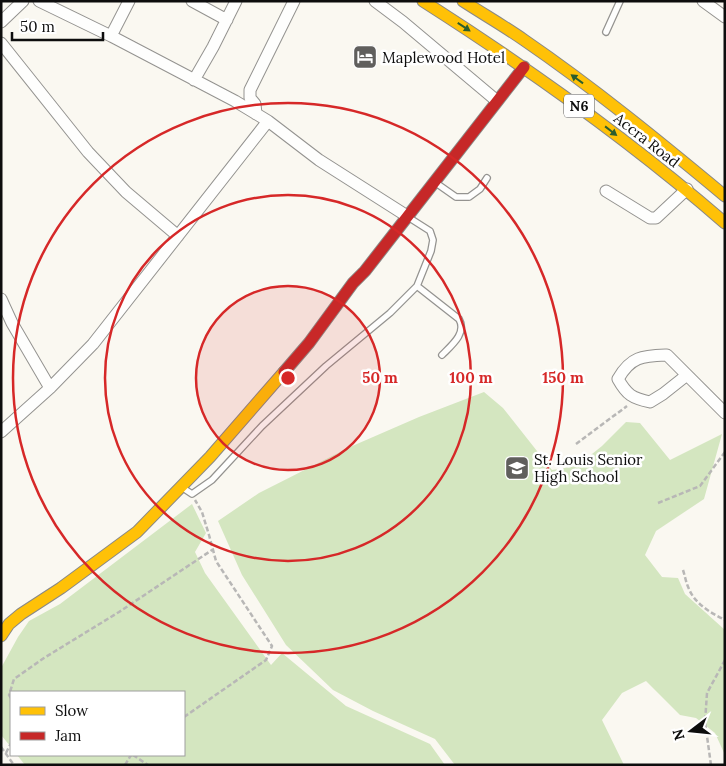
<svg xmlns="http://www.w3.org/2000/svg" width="726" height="766" font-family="Lora,serif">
	<rect width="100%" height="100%" fill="#faf8f1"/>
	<!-- forest -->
	<path fill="#d4e6c0" d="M484,392L503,408L552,470L577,466L602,446L626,422L640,423L670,460L722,434L704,499L656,531L645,555L662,577L678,578L685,594L725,630V755L715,733L696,718L680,715L646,681L622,693L602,720L624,765H455L435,739L373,711L333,690L286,645L242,575L218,521L259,493L350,447L419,417Z
		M192,504L206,533L195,552L205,573L271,665L282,653L346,706L430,744L445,765H25L17,755H184V692H11V747L1,735V668L18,637L29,621L60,604Z"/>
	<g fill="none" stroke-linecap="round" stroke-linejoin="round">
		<defs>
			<path id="lane" d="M606,32L620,1
				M436,183L456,197H469L480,189L487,178
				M417,286L459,319C467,333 452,345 442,355
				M183,488L192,494L212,480L262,426L326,366L390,313L417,286L431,251L433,240L430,231L408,217"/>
			<path id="street" d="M39,1L111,36L235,101L268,121L319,160L407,216
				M192,1L227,20
				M375,1L403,22L497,101
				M703,1L725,17
				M1,22L23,1
				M111,36L129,1
				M1,43L88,152L126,192L178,236
				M194,80L213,47L236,1
				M256,114L255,104L250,98V90L294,1
				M606,191L650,218H656L687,189
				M1,299L12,323L50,388
				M687,375L663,394L650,402C632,398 627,395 618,379C631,356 643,356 667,355L725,413
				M1,432L50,388L93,344L268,121"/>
			<path id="slow" d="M423,1C528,68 631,141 725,223
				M463,1C483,14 504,26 524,40C594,88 660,142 725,196
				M1,636L9,624L21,614L61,588L137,532L210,457L284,372"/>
			<path id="jam" d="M284,372L309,343L353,283L365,271L524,67"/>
		</defs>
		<!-- lane casing -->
		<use href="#lane" stroke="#949390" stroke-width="8"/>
		<!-- street casing -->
		<use href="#street" stroke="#949390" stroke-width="13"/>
		<!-- slow casing -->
		<use href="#slow" stroke="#8a8986" stroke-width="13"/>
		<!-- jam casing -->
		<use href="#jam" stroke="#8a8986" stroke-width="13"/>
		<!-- path -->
		<path stroke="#b8b7b6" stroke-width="2.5" stroke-dasharray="5 2.5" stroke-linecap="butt" d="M576,444L627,406
			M658,503L700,486L725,452
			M683,570C685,576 686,583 689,589C695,604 711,613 725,620
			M11,698L9,695L14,679L44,658L119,612L212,550
			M184,717L266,660L272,646L216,561L209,535L202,512L195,500
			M1,747L14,765
			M6,753L11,743
			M133,755L148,765
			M125,765L131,755
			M711,765L705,722L707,693L725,660"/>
		<!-- lane -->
		<use href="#lane" stroke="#fefefd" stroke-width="5.5"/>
		<!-- street -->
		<use href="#street" stroke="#fefefd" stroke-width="11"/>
		<!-- slow -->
		<use href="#slow" stroke="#ffc107" stroke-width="11"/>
		<!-- jam -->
		<use href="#jam" stroke="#c62828" stroke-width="11"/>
	</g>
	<!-- one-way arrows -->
	<defs><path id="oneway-solid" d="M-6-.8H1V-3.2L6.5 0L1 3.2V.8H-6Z" transform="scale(1.25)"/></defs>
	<g fill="#2c5e2e">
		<use href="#oneway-solid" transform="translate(464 27) rotate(33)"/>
		<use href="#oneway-solid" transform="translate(577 79) rotate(-144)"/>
		<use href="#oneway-solid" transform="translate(611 131) rotate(38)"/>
	</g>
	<!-- distance rings -->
	<circle cx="288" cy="378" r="92" fill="#d62828" fill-opacity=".12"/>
	<g fill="none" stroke="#d62828" stroke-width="2.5">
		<circle cx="288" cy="378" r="92"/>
		<circle cx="288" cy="378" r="183"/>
		<circle cx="288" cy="378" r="275"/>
	</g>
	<!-- icons -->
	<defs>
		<symbol id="hotel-square" viewBox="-11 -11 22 22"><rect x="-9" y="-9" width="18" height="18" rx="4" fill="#605f5d" stroke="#fff"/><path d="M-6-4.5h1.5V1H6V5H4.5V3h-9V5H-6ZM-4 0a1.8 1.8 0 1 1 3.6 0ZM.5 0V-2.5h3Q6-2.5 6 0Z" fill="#fff"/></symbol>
		<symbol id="school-square" viewBox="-11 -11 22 22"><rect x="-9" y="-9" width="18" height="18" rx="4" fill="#605f5d" stroke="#fff"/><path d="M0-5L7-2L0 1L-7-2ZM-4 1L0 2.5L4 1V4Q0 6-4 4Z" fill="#fff"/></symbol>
	</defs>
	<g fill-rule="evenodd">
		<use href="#hotel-square" x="351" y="43" width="28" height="28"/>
		<use href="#school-square" x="503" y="454" width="28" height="28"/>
	</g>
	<g text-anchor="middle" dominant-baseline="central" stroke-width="5" stroke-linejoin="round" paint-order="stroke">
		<!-- shield labels -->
		<rect fill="#fff" stroke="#565656" stroke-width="1" x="564" y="94.5" width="30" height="23" rx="4"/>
		<g font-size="14" font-weight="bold" fill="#0d0d0d">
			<text x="579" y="106">N6</text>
		</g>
		<!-- poi labels -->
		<g font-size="15" fill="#0d0d0d" stroke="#fff" text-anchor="start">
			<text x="382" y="57">Maplewood Hotel</text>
			<text x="534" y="459">St. Louis Senior<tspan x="534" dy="17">High School</tspan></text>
		</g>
		<!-- street labels -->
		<g font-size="15" fill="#0d0d0d" stroke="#fff">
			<text transform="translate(647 140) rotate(38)">Accra Road</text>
		</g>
	</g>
	<circle cx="288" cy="378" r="8" fill="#d62828" stroke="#fff" stroke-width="2.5"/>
	<g font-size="15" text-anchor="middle" font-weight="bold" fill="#d62828" stroke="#fff" stroke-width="5" stroke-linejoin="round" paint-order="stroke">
		<text x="380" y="383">50 m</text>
		<text x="471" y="383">100 m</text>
		<text x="563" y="383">150 m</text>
	</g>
	<!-- border -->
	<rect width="726" height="766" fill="none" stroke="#0d0d0d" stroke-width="5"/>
	<!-- legend -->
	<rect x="10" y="691" width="175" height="65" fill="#ffffff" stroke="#9e9e9e"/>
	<rect x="20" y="707" width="25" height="8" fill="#ffc107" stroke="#9e9e9e"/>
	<text x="55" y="716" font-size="15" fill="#0d0d0d">Slow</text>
	<rect x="20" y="732" width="25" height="8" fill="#c62828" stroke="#9e9e9e"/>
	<text x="55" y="741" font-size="15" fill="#0d0d0d">Jam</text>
	<!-- north arrow -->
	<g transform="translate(691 731) rotate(254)" stroke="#ffffff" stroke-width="4" paint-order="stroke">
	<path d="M0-4L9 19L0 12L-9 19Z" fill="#0d0d0d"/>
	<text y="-8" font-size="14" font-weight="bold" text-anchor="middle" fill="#0d0d0d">N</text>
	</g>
	<!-- scale -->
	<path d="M12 32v8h91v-8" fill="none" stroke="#0d0d0d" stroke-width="2.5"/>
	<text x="20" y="32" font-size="15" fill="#0d0d0d" stroke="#ffffff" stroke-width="4" paint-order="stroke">50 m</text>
</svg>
